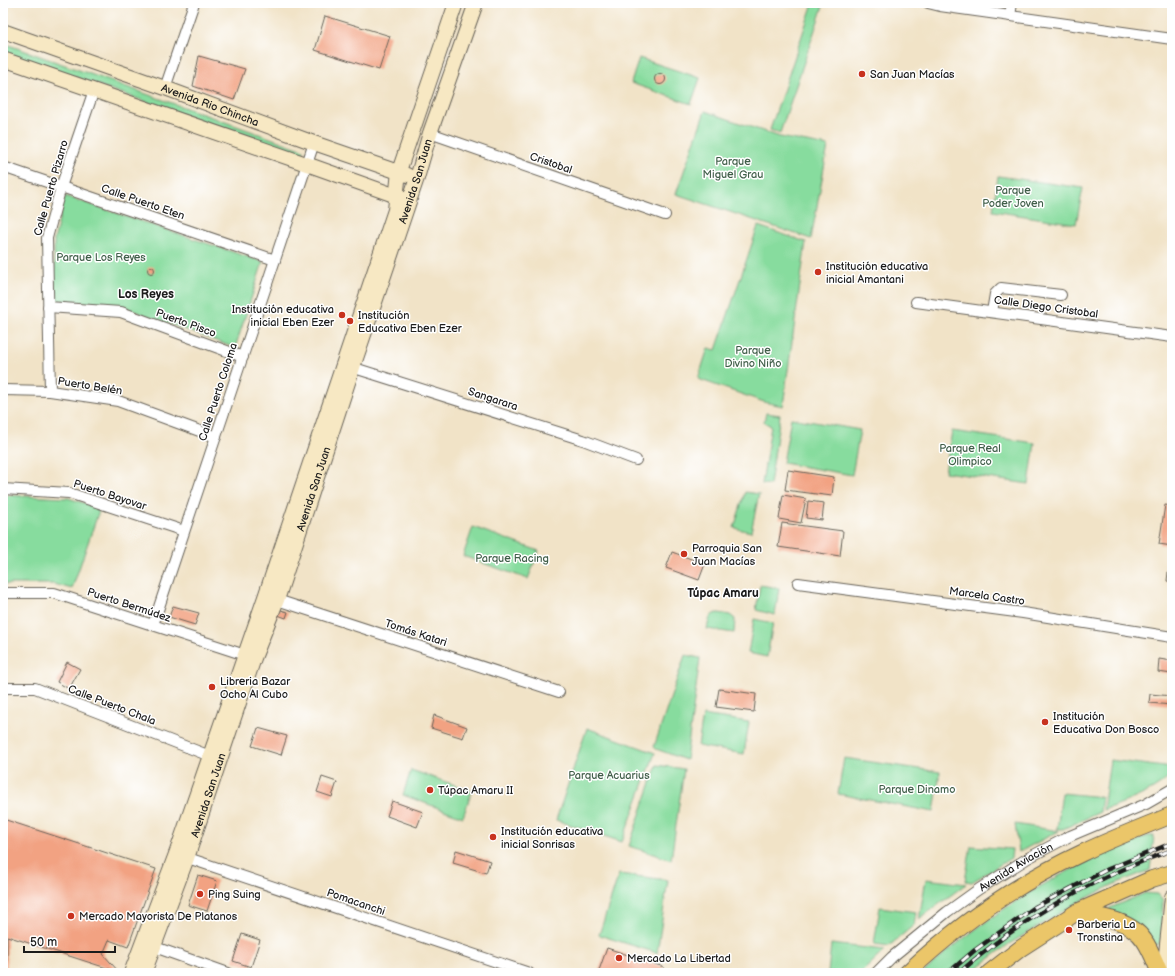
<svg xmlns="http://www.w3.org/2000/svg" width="1175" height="976" font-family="'Balsamiq Sans',sans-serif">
	<rect width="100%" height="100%" fill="#fff"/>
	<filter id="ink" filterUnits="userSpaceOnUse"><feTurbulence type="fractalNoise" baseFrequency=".025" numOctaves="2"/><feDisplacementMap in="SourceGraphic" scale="8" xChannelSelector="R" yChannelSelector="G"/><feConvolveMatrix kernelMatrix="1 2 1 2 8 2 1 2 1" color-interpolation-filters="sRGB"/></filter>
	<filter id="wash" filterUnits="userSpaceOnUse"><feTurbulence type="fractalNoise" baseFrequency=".012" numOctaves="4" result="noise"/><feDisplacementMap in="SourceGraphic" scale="16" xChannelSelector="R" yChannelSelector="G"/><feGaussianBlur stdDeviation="0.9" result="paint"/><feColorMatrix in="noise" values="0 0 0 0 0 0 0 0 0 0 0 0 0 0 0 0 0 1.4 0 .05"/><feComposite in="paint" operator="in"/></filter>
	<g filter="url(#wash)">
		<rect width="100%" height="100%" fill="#f1e3c7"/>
		<!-- green -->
		<path fill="#87dc9e" stroke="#527c5d" d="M813,3H824L780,133L770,130Z
			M3,43L304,150L302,156L3,52Z
			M639,58L700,78L691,104L631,83Z
			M705,111L780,137L828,146L811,239L676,194Z
			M998,176L1083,188L1076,224L993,211Z
			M65,196L263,262L235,348L121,306L55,300L54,240Z
			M758,226L806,242L783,406L764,402L698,379L708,348L716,350Z
			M766,413L780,415L770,485L762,484L771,426L764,422Z
			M791,418L860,430L852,475L783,463Z
			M952,431L1035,443L1029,484L945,472Z
			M745,492L759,494L751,532L734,528Z
			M3,495L68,498L100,508L72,589L54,584H3Z
			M473,527L539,551L528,579L463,556Z
			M760,585L779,588L775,615L756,610Z
			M719,613L730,615L735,619L734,633L707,629C709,621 709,613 719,613Z
			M754,619L773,623L767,657L748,653Z
			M685,655L700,658L686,760L656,749L654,747Z
			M703,715L749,722L744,754L698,746Z
			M587,728L655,753L622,842L556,820Z
			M844,758L940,772L934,812L838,794Z
			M1110,760L1172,768C1171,788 1119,804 1103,810Z
			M657,765L684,769L671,860L629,846Z
			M411,770L472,791L463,817L403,795Z
			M1062,793L1102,797L1100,812L1063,829H1057Z
			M1015,824L1059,831L1019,852Z
			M1148,836H1154L1150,870L1112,885L1073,905L1009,944L970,973H923C988,913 1065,866 1148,836Z
			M971,846L1012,849L1011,858L972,882L965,881Z
			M619,874L668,880L657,953L599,935Z
			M926,879L966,884L919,919Z
			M1145,893L1157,894L1163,901L1161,940L1160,943L1157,945L1153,944L1108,913L1110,908Z
			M880,907L916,912L914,925L889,946L874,944Z
			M831,944L885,950L861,973H828Z"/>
		<g id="blocks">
			<!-- building -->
			<path fill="#f2a282" d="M325,16L390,36L379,70L315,50Z
				M199,56L245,69L234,100L193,86Z
				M654.5 79a5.5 5.5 0 1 1 11 0a5.5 5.5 0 1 1-11 0Z
				M147.5 270a3.5 3.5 0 1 1 7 0a3.5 3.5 0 1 1-7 0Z
				M788,470L834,477L832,496L785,490Z
				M783,495L806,499L801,523L779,519Z
				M808,501L824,503L822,520L806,518Z
				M1165,505L1172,506V546L1159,544Z
				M782,523L843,531L840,556L778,547Z
				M672,552L705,564L699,580L666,568Z
				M1168,572L1172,573V582L1167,581Z
				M173,606L199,613L195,625L169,617Z
				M277,609L288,612L286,618L275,614Z
				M1159,659L1172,661V674L1158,672Z
				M67,662L80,669L69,689L57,682Z
				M719,689L756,694L754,712L716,707Z
				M1150,694L1172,696V705L1149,703Z
				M434,715L467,727L463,738L431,728Z
				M258,728L287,736L281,755L252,746Z
				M322,777L337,782L332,797L317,792Z
				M392,801L423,812L417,827L387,816Z
				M3,819L156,869L128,947L109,940L103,954L119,972L7,936V973H3Z
				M456,850L490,861L486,873L453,863Z
				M198,875L217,881L207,911L188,905Z
				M242,934L260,940L251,967L233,961Z
				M607,948L664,967L662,973H598Z"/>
		</g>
	</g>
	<g filter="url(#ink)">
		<use href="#blocks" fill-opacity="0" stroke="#676258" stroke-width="1"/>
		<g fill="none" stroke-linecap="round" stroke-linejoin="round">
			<defs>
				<g id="street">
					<path d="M928,3L940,6L1172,39"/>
					<path d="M1010,16L1012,3"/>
					<path d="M165,88L194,3"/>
					<path d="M430,133L665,215"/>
					<path d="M3,167L275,260"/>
					<path d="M916,302L1172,337"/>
					<path d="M48,307L121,312L243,357"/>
					<path d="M992,312L995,294L1001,288L1061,295"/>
					<path d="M348,366L583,440L636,460"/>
					<path d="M3,390L50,391L118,401L216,437"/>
					<path d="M50,391L47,238L61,187L94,90"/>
					<path d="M3,489L69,493L184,531"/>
					<path d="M798,583L1023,613L1172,637"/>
					<path d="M3,593H54L245,655"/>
					<path d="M271,598L559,692"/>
					<path d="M153,625L314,143"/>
					<path d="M3,688H35L210,756"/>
					<path d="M182,856L529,973"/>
					<path d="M149,945L228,973"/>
					<path id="s1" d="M876,973L892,957L947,912L979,889L1028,858L1070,836L1146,804L1172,789"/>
				</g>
				<g id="secondary">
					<path id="s2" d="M3,31L165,88L314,143L407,175"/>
					<path d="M3,59L315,167L405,199"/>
					<path d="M131,973L176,854L265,597L395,210L399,171L456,3"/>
					<path id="s3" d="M144,973L187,858L254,658L277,600L353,367L417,178L430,133L476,3"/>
					<path d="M1164,973L1172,897"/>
				</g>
				<path id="primary" d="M1077,912C1099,916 1131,920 1144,940C1151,950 1155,962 1160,973
					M907,973C959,924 1018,883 1082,853C1111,839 1142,827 1172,815
					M989,973L1021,948L1077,912L1152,879L1172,873"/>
			</defs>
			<!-- street casing -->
			<use href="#street" stroke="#676258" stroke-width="12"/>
			<!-- secondary casing -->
			<use href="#secondary" stroke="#676258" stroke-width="16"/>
			<!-- primary casing -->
			<use href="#primary" stroke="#676258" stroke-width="18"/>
			<!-- street -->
			<use href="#street" stroke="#fff" stroke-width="10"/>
			<!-- secondary -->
			<use href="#secondary" stroke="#f7e8c3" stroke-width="14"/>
			<!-- primary -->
			<use href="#primary" stroke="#ebc669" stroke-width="16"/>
			<defs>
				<path id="rail" d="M948,973L975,950L1035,907L1106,870L1172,843
					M959,973C1021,918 1094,878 1172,850"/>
			</defs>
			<!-- rail casing -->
			<use href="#rail" stroke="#1c1c1c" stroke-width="4.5"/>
			<!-- rail -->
			<use href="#rail" stroke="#fff" stroke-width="3" stroke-dasharray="9" stroke-linecap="butt"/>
		</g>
	</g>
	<!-- markers -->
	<g fill="#c8321e" stroke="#fff" stroke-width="1.5">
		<circle cx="862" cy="74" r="4"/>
		<circle cx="818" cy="272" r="4"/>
		<circle cx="342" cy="315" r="4"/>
		<circle cx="350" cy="321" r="4"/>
		<circle cx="684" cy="554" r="4"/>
		<circle cx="212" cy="687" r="4"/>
		<circle cx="1045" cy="722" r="4"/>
		<circle cx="430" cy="790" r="4"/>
		<circle cx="493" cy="837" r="4"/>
		<circle cx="200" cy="894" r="4"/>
		<circle cx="71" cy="916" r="4"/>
		<circle cx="1069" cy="930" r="4"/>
		<circle cx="619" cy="958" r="4"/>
	</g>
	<g text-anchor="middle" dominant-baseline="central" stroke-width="3" stroke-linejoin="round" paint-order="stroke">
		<!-- poi labels -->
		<g font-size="11" fill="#1c1c1c" stroke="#fff" text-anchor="start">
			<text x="870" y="74">San Juan Macías</text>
			<text x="826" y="266">Institución educativa<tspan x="826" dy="13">inicial Amantani</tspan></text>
			<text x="334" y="309" text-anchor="end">Institución educativa<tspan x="334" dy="13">inicial Eben Ezer</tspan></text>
			<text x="358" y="315">Institución<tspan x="358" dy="13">Educativa Eben Ezer</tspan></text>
			<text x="692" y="548">Parroquia San<tspan x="692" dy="13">Juan Macías</tspan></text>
			<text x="220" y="681">Libreria Bazar<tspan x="220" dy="13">Ocho Al Cubo</tspan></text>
			<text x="1053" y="716">Institución<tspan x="1053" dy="13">Educativa Don Bosco</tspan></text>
			<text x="438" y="790">Túpac Amaru II</text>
			<text x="501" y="831">Institución educativa<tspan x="501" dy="13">inicial Sonrisas</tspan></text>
			<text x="208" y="894">Ping Suing</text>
			<text x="79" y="916">Mercado Mayorista De Platanos</text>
			<text x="1077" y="924">Barberia La<tspan x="1077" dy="13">Tronstina</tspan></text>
			<text x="627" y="958">Mercado La Libertad</text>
		</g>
		<!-- street labels -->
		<g font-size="11" fill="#1c1c1c" stroke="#fff">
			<text stroke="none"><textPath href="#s2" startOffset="220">Avenida Rio Chincha</textPath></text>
			<text transform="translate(551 163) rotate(19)">Cristobal</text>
			<text stroke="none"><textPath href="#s3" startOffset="837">Avenida San Juan</textPath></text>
			<text transform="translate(51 188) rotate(-74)">Calle Puerto Pizarro</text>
			<text transform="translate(143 202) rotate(19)">Calle Puerto Eten</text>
			<text transform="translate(1046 307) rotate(8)">Calle Diego Cristobal</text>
			<text transform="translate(186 323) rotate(20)">Puerto Pisco</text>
			<text transform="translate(90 386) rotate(9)">Puerto Belén</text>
			<text transform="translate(218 392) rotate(-72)">Calle Puerto Coloma</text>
			<text transform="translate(493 399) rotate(18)">Sangarara</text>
			<text stroke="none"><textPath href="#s3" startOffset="513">Avenida San Juan</textPath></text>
			<text transform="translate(110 495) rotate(18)">Puerto Bayovar</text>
			<text transform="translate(987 596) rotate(8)">Marcela Castro</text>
			<text transform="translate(129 605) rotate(18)">Puerto Bermúdez</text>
			<text transform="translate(416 633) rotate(18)">Tomás Katari</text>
			<text transform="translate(112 705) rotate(21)">Calle Puerto Chala</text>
			<text stroke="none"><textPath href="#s3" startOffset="189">Avenida San Juan</textPath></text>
			<text stroke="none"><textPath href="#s1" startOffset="176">Avenida Aviación</textPath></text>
			<text transform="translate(356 902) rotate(19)">Pomacanchi</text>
		</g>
		<!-- park labels -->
		<g font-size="11" fill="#415f4a" stroke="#fff">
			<text x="733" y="161">Parque<tspan x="733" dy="13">Miguel Grau</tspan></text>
			<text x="1013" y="190">Parque<tspan x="1013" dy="13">Poder Joven</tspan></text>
			<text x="101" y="257">Parque Los Reyes</text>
			<text x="753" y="350">Parque<tspan x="753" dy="13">Divino Niño</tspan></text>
			<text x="970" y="448">Parque Real<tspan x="970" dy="13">Olimpico</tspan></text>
			<text x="512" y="558">Parque Racing</text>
			<text x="609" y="775">Parque Acuarius</text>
			<text x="917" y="789">Parque Dinamo</text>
		</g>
		<!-- neighbourhood labels -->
		<g font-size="12" font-weight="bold" fill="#1c1c1c" stroke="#fff">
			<text x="146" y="294">Los Reyes</text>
			<text x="723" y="593">Túpac Amaru</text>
		</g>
	</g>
	<!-- margin -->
	<rect width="1175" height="976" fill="none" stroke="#fff" stroke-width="16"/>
	<!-- scale -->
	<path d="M24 946v6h91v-6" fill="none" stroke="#1c1c1c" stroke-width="2"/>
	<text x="30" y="946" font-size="12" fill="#1c1c1c" stroke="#ffffff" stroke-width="3" paint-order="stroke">50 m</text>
</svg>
